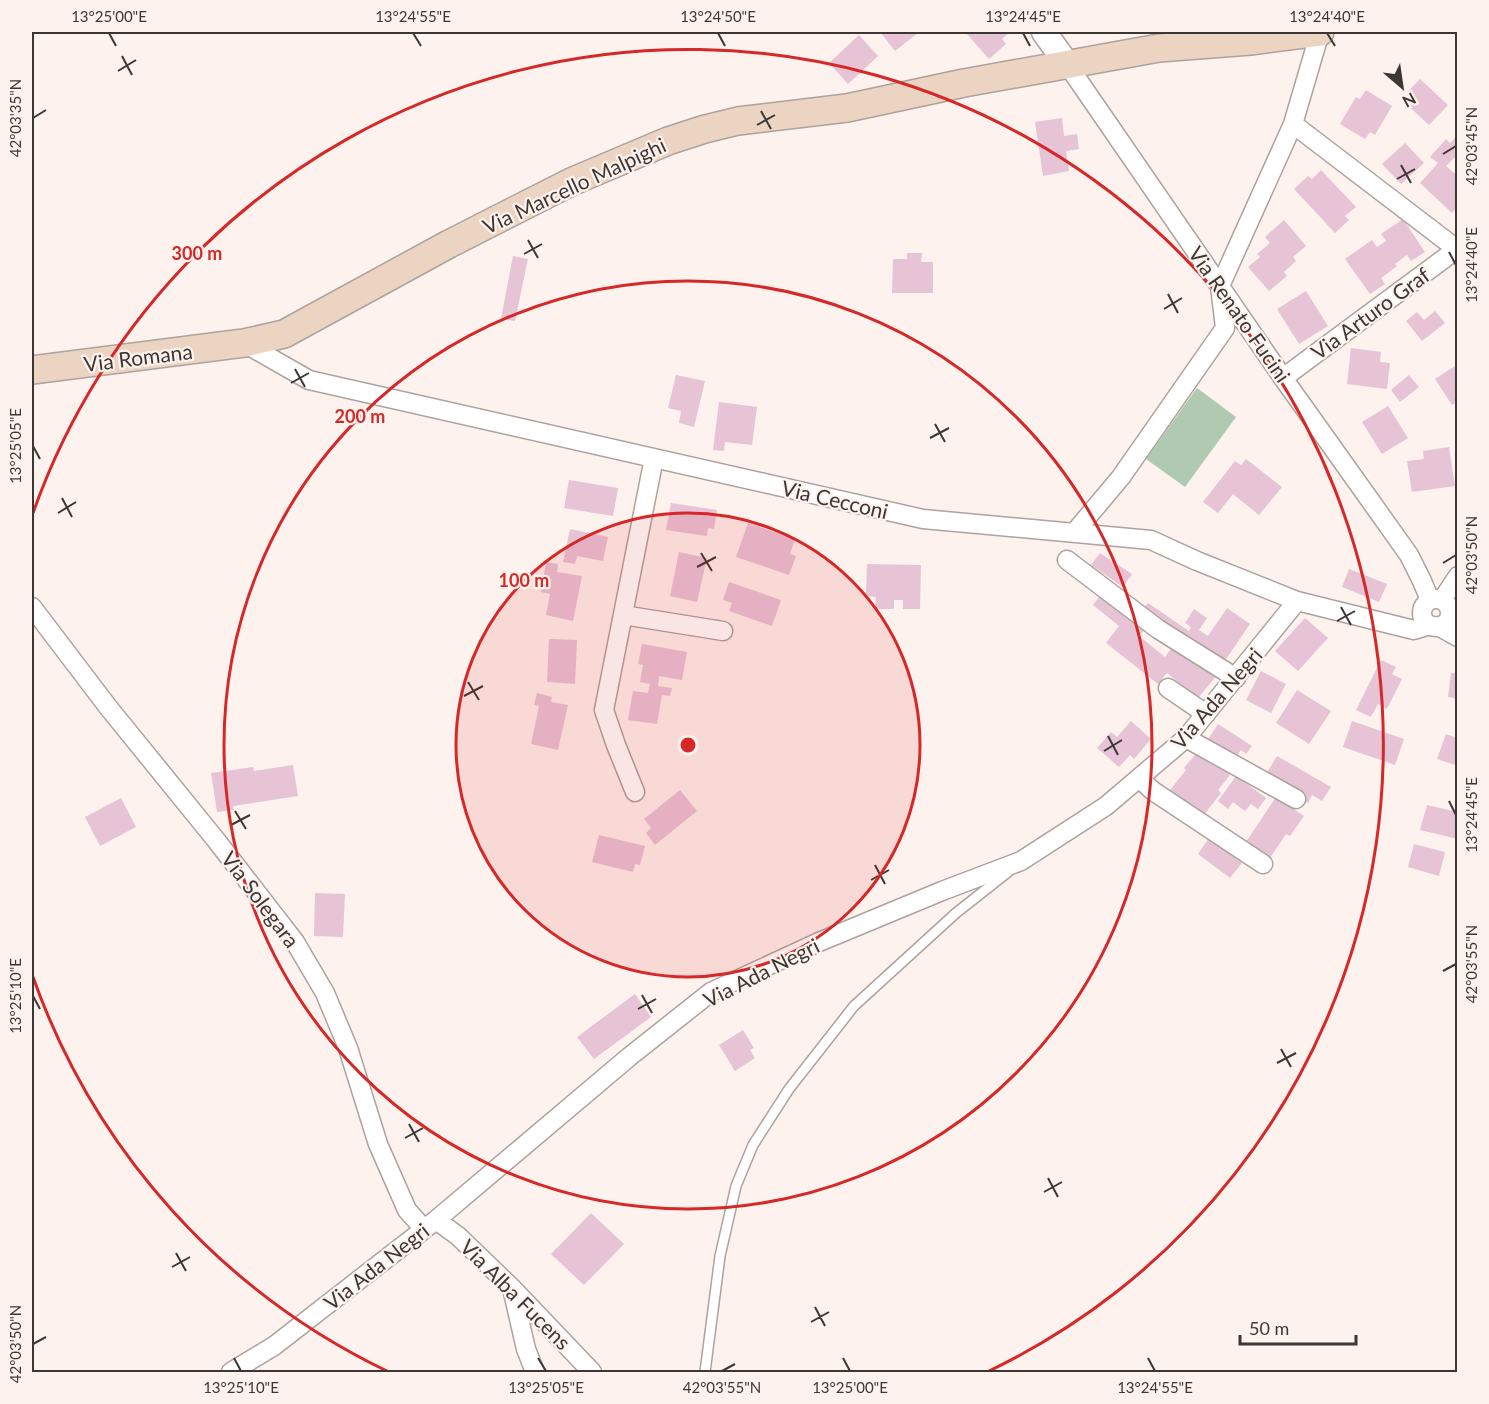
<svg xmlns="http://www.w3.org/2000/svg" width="1489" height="1404" font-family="Lato,sans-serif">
	<rect width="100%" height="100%" fill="#fdf2ed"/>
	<!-- green -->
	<path fill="#afcab0" d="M1197,388L1236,417L1185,487L1146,459Z"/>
	<!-- building -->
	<path fill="#e7c3d6" d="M880,32H919L895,51Z
		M968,32H1010L1002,39L1006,44L989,59L966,33Z
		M859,35L878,56L848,84L829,63Z
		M1420,79L1448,105L1429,125L1401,99Z
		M1366,90L1392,106L1375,135L1370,132L1365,139L1340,124L1356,97L1360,99Z
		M1062,118L1064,136L1077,134L1079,149L1066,151L1069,171L1043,176L1035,122Z
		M1458,135V154L1446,166L1458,176V206L1452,213L1420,183L1438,163L1430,157L1446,139L1450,143Z
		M1405,143L1424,163L1401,184L1382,164Z
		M1321,170L1356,207L1345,216L1349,220L1335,233L1294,189L1308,176L1312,179Z
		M1403,219L1425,252L1411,261L1407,255L1395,264L1397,266L1381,278L1385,284L1370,294L1345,259L1372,240L1377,247L1386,241L1381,234Z
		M1284,220L1306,246L1293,257L1296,261L1284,272L1287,276L1269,291L1248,267L1260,257L1257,254L1270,243L1265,237Z
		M907,253H922L921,262H933V293H892L893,259H907Z
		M513,256L528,259L515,321L501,319Z
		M1306,291L1328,326L1299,344L1277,309Z
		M1435,311L1445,323L1422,341L1406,321L1417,312L1424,320Z
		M1351,348L1381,352L1380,362L1390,363L1387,389L1347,384Z
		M1458,364V402L1452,405L1435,379Z
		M676,375L705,381L694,427L679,423L681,411L668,408Z
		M1409,375L1419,387L1400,402L1391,390Z
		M719,402L757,407L752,445L725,442L724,451L713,450Z
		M1388,406L1408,438L1382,454L1362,422Z
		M1449,447L1455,486L1412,492L1407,461L1424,459L1423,451Z
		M1246,459L1282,487L1259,515L1233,494L1218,513L1203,502L1235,461L1241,465Z
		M569,480L618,488L613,516L564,508Z
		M671,503L717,510L714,529L708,528L707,536L666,530Z
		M748,523L795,539L790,554L796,556L789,575L736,557Z
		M570,529L608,537L603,561L577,556L575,564L563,562Z
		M679,552L707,558L697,602L670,596Z
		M1100,553L1132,574L1123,587L1091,565Z
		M546,562L558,564L557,572L582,576L573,621L546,615L550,594L541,592Z
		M867,564L921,565L920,609H903V600H894V609H875L876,597L866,596Z
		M1349,569L1387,584L1379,602L1342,587Z
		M729,582L781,600L772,626L729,611L732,603L723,600Z
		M1102,593L1135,620L1134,622L1144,630L1139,636L1165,657L1176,642L1217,675L1198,698L1167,673L1158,684L1106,643L1119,626L1093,605Z
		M1148,603L1189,631L1191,627L1185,623L1194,609L1207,618L1199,630L1208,636L1227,608L1250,624L1222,665L1142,610Z
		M1305,618L1328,638L1298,671L1275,651Z
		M549,639L577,640L575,684L547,682Z
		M642,644L687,652L682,680L659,676L658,686L672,688L670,696L662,695L657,724L628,720L633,691L648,693L650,684L640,682L643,665L638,664Z
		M1381,660L1396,667L1392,674L1402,679L1387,709L1378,704L1371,717L1356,710Z
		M1261,671L1286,684L1271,713L1246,700Z
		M1451,673H1458V699L1448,697Z
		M1297,690L1331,711L1309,744L1276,723Z
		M537,693L552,697L551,702L568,705L558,750L531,744L539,706L534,705Z
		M1131,721L1151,739L1134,759L1130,755L1119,767L1097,748L1111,732L1117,737Z
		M1352,721L1404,739L1395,765L1343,747Z
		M1218,724L1252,746L1246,754L1241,750L1233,762L1205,744Z
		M1446,734L1458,738V766L1437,759Z
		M1199,750L1230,775L1218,790L1221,793L1203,816L1170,790L1186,770L1184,768Z
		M1277,756L1331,787L1322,801L1312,795L1308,803L1264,778Z
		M293,765L298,796L233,806L234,810L217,812L211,773L253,767L254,771Z
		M1236,776L1266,798L1258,809L1251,804L1245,811L1233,802L1228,809L1218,801Z
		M680,790L697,811L655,845L646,833L651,828L644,819Z
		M1276,797L1304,816L1290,836L1286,834L1270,858L1246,842Z
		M121,798L136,827L100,846L85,817Z
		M1427,805L1458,812V839L1420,830Z
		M599,835L645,846L640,865L635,864L633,872L592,862Z
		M1209,838L1242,863L1230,878L1198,854Z
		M1414,844L1445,852L1439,876L1408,867Z
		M315,893L345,894L343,937L314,936Z
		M635,994L651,1017L594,1059L577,1037Z
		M743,1030L754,1048L750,1050L755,1058L735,1071L719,1045Z
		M591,1213L624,1244L584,1285L551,1254Z"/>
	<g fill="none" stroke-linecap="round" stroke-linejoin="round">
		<defs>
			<path id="service" d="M705,1372L720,1256L736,1186L753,1145L789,1089L854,1006L956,913L1008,872"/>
			<path id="minor" d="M1067,64L1283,378L1409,555L1422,581L1430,600
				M1293,124L1458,250
				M244,343L309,380L923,519L1151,540L1197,561L1297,601L1414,630L1430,625
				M1283,378L1457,249
				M1074,533L1121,477L1225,328L1220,286L1293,124L1320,32
				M1067,560L1158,629L1236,678
				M1422 613a14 14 0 1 1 28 0a14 14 0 1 1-28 0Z
				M1442,600L1458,576
				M32,607L108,707L216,840L295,942L325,993L348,1048L378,1144L407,1210L424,1229
				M623,615L723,631
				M1438,626L1458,637
				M1168,688L1206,714
				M1186,738L1296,799
				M1139,778L1153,791L1263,864
				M635,792L616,745L604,710L654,458
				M436,1220L458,1236L512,1288L592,1372
				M512,1288L526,1349L535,1372
				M231,1372L274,1346L436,1220L629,1057L711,992L819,942L942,891L1021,861L1106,806L1186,738L1297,601"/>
			<path id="tertiary" d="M1044,32L1067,64"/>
			<path id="secondary" d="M32,370L244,343L284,334L449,244L571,182L668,141L705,129L738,121L847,108L964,83L1159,48L1250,41L1320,32"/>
		</defs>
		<!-- service casing -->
		<use href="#service" stroke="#ada29d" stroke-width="12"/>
		<!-- minor casing -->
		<use href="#minor" stroke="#ada29d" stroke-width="21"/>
		<!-- tertiary casing -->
		<use href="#tertiary" stroke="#ada29d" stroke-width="27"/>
		<!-- secondary casing -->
		<use href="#secondary" stroke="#ada29d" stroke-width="30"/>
		<!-- service -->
		<use href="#service" stroke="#fff" stroke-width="9"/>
		<!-- minor -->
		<use href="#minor" stroke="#fff" stroke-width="18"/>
		<!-- tertiary -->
		<use href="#tertiary" stroke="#fff" stroke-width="24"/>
		<!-- secondary -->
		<use href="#secondary" stroke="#ecd4c2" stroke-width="27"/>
	</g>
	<!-- ticks -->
	<path fill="none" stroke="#3c3735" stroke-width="2" d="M109,33L116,46M413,33L421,46M718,33L725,46M1023,33L1030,46M1327,33L1335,46M122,56L132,75M118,71L136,60M761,111L771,129M33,118L46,110M757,125L775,115M1443,154L1456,146M1401,165L1411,183M1397,179L1415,169M528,240L538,258M1449,252L1456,265M524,254L542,244M1168,294L1178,313M1164,309L1182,298M295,369L305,387M291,383L309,373M935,424L945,442M930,438L949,428M33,446L40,459M62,498L72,517M58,513L76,502M701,553L712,571M1443,563L1456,555M697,567L716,557M1341,607L1351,625M1337,621L1355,611M468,682L479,700M464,696L483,686M1108,736L1118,755M1104,751L1122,740M1449,801L1456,815M235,811L246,829M231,825L250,815M875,865L885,884M871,880L889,870M1443,971L1456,964M642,995L652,1013M33,996L40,1009M638,1009L656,999M1281,1049L1291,1067M1277,1063L1296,1053M409,1124L419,1142M405,1138L423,1128M1048,1178L1058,1197M1044,1192L1062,1182M176,1253L186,1271M172,1267L190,1257M815,1307L825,1326M811,1322L829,1312M33,1344L46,1337M234,1358L241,1371M538,1358L546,1371M843,1358L850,1371M1148,1358L1155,1371M722,1371L735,1364"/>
	<!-- distance rings -->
	<circle cx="688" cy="745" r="232" fill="#d62828" fill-opacity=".12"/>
	<g fill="none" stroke="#d62828" stroke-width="3">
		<circle cx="688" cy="745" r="232"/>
		<circle cx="688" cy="745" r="464"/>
		<path d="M389 1372A695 695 0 0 1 33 977M33 513A695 695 0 1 1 987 1372"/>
	</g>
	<g text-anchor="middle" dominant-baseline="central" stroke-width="4.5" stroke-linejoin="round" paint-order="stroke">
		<!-- street labels -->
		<g font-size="21" fill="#3c3735" stroke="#fdf2ed">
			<text transform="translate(574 185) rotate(-25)">Via Marcello Malpighi</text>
			<text transform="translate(1370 313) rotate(-36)">Via Arturo Graf</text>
			<text transform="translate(1240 314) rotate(55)">Via Renato Fucini</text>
			<text transform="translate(138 357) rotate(-7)">Via Romana</text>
			<text transform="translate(835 499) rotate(13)">Via Cecconi</text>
			<text transform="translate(1216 698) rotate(-49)">Via Ada Negri</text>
			<text transform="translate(261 899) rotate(53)">Via Solegara</text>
			<text transform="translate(761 972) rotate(-27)">Via Ada Negri</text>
			<text transform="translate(376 1266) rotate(-38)">Via Ada Negri</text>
			<text transform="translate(516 1294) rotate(45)">Via Alba Fucens</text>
		</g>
	</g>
	<circle cx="688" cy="745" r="9" fill="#d62828" stroke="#fdf2ed" stroke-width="3"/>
	<g font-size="18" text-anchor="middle" font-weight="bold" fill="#d62828" stroke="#fdf2ed" stroke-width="4.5" stroke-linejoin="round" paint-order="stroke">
		<text x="197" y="260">300 m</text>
		<text x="360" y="423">200 m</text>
		<text x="524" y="587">100 m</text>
	</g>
	<!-- border -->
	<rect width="1489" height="1404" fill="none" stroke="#fdf2ed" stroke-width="66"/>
	<!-- north arrow -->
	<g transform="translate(1402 87) rotate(151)" stroke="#fdf2ed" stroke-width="4.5" paint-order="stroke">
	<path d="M0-4.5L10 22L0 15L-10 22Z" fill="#3c3735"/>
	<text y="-9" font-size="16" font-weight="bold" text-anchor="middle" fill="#3c3735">N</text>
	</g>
	<!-- scale -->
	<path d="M1240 1335v9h116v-9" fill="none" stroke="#3c3735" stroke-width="3"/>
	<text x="1249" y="1335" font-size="18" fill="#3c3735" stroke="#fdf2ed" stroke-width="4.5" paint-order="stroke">50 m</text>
	<rect x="33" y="33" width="1423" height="1338" fill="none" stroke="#3c3735" stroke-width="2"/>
	<g font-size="15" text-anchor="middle" fill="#3c3735">
		<text x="109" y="22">13°25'00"E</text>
		<text x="413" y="22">13°24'55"E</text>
		<text x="718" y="22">13°24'50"E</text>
		<text x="1023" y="22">13°24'45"E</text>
		<text x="1327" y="22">13°24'40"E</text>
		<text transform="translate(16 118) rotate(-90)" y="5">42°03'35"N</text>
		<text transform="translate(1472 146) rotate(-90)" y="5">42°03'45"N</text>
		<text transform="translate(1472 265) rotate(-90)" y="5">13°24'40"E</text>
		<text transform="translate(16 446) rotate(-90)" y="5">13°25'05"E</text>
		<text transform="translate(1472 555) rotate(-90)" y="5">42°03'50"N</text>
		<text transform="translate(1472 815) rotate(-90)" y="5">13°24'45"E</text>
		<text transform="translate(1472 964) rotate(-90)" y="5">42°03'55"N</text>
		<text transform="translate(16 996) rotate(-90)" y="5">13°25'10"E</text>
		<text transform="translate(16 1344) rotate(-90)" y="5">42°03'50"N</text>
		<text x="241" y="1393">13°25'10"E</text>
		<text x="546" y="1393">13°25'05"E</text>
		<text x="722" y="1393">42°03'55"N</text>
		<text x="850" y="1393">13°25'00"E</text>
		<text x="1155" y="1393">13°24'55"E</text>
	</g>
</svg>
